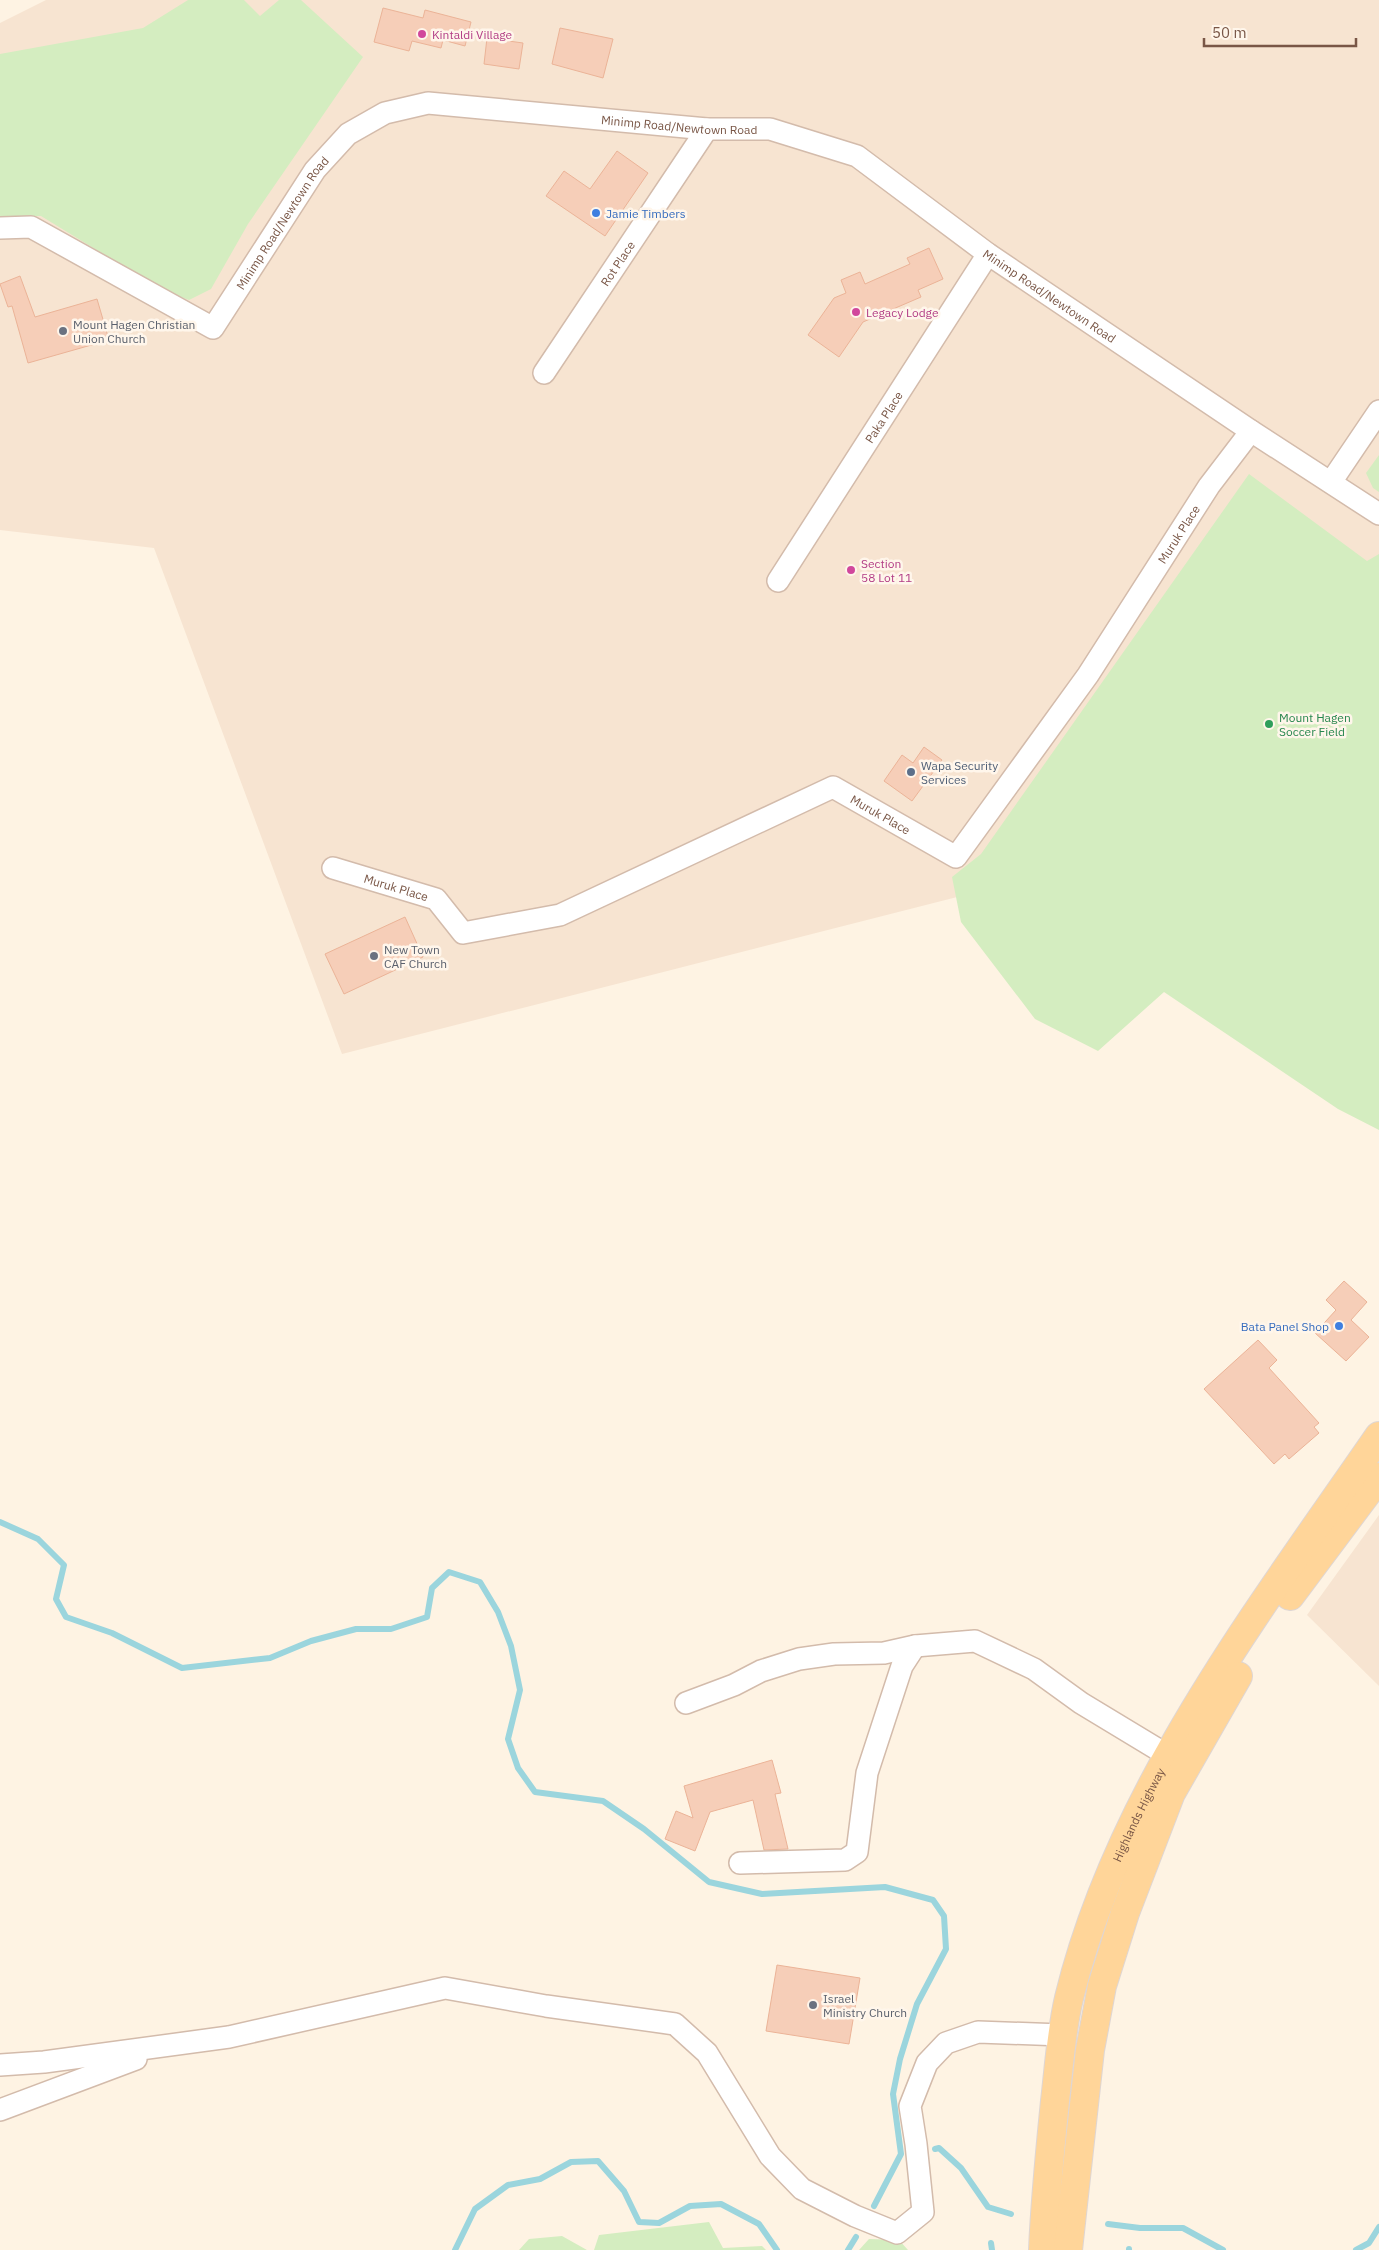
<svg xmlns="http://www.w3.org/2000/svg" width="1379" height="2250" font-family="'IBM Plex Sans',sans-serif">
	<rect width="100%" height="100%" fill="#fef3e3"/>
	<!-- residential -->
	<path fill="#f7e4d1" d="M46,0H1379V1060L965,895L342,1054L154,548L0,530V23Z
		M1379,1515V1686L1307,1615Z"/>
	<!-- green -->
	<path fill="#d4edc0" d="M188,0H244L260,16L279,0H301L363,57L248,224L211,289L189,300L162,290L41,216H0V54L143,28Z
		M1379,455V492L1373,488L1366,473Z
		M1249,474L1367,561L1379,554V1130L1338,1109L1164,992L1098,1051L1035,1019L961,922L952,877L981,854Z
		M709,2222L723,2248L762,2246L766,2250H594L599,2235Z
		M562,2236L587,2250H519L529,2239Z
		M869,2239L899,2240L908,2250H859Z"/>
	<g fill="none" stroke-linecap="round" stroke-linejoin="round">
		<!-- stream -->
		<path stroke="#9bd5dd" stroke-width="6" d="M0,1522L38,1539L64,1565L56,1599L66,1617L112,1633L182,1668L270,1658L311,1641L356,1629H391L427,1617L432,1588L449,1572L480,1582L498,1612L511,1646L520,1690L508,1739L518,1768L535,1792L603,1801L644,1829L709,1882L762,1894L885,1887L933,1900L944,1916L946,1949L917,2004L900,2059L893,2094L901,2154L874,2206
			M935,2149L939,2148L961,2168L988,2207L1011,2214
			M1108,2224L1140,2228H1183L1223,2250
			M991,2243L992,2250
			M455,2250L475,2209L508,2185L540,2179L571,2162L598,2161L624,2191L639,2222L659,2223L690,2206L721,2204L759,2224L777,2250
			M848,2250L856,2237
			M1129,2250V2249
			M1356,2250L1369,2243L1379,2227"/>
	</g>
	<!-- building -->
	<path fill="#f6ceb8" stroke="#ebb397" d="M383,8L423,18L425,10L471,22L465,46L443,40L441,48L412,41L409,51L374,42Z
		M560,28L613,39L603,78L552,64Z
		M487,38L523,43L519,69L484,64Z
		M617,151L648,173L605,236L546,196L564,171L590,189Z
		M929,248L943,279L918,290L921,297L863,322L839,357L808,335L834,298L846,293L841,280L860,272L865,284L910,264L907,258Z
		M20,276L35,317L97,299L109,340L28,363L12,306L8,307L0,284Z
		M924,747L942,760L912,801L884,781L902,755L913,763Z
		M405,917L423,957L344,994L325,954Z
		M1344,1281L1367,1302L1351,1320L1369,1337L1346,1361L1315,1333L1336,1310L1326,1300Z
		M1258,1340L1277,1360L1269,1368L1319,1423L1314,1427L1319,1433L1289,1459L1285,1454L1274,1464L1204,1389Z
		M772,1760L781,1793L775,1794L788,1849L764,1850L753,1800L710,1812L695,1851L665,1839L676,1811L693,1818L684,1786Z
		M777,1965L860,1978L849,2044L766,2031Z"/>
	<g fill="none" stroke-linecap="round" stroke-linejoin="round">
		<defs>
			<g id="minor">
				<path id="s1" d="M0,228L31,227L213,328L315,170L348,134L385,113L428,103L707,129H770L857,156L988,254L1251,431L1379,514"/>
				<path id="s2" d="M544,373L707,129"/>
				<path d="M1331,482L1379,411"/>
				<path id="s3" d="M778,581L988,254"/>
				<path id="s4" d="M333,868L436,899L463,933L560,915L833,787L956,857L1088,675L1209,486L1251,431"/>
				<path d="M686,1703L734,1685L761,1671L799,1659L834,1654L884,1653L915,1646L975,1641L1034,1669L1081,1703L1167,1755"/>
				<path d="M740,1863L845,1860L857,1852L867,1773L902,1666L915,1646"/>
				<path d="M0,2065L44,2062L229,2037L445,1988L546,2006L675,2024L707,2053L770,2156L802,2189L855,2216L897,2233L923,2212L916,2144L910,2106L927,2063L946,2043L978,2032L1062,2035"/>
				<path d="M0,2110L136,2059"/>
			</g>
			<g id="primary">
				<path d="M1290,1596L1379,1477"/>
				<path id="s5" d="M1043,2250C1045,2200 1050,2151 1055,2101C1059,2067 1061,2032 1069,1998C1119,1791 1260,1609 1379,1436"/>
				<path d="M1068,2250L1090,2050L1102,1986L1125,1913L1171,1793L1238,1676"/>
			</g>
		</defs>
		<!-- minor casing -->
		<use href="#minor" stroke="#d3bbab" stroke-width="24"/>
		<!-- primary casing -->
		<use href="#primary" stroke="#dfd6d3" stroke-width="30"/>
		<!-- minor -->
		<use href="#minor" stroke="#fff" stroke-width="21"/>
		<!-- primary -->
		<use href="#primary" stroke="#ffd599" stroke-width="28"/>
	</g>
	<!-- markers -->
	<g fill="#d1479c" stroke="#fff6eb" stroke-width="2">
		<circle cx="422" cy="34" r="5"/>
		<circle cx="856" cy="312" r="5"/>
		<circle cx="851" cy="570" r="5"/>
	</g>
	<g fill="#3f7fe0" stroke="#fff6eb" stroke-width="2">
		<circle cx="596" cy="213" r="5"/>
		<circle cx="1339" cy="1326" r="5"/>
	</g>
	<g fill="#6b7280" stroke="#fff6eb" stroke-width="2">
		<circle cx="63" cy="331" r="5"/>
		<circle cx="374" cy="956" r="5"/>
		<circle cx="813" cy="2005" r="5"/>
	</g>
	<circle fill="#2e9e5b" stroke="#fff6eb" stroke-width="2" cx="1269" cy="724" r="5"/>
	<circle fill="#5c6f8a" stroke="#fff6eb" stroke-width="2" cx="911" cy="772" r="5"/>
	<g text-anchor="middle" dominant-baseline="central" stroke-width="5" stroke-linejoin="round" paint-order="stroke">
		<!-- hotel labels -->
		<g font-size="12" fill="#b23c85" stroke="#fff6eb" text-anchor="start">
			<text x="432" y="34">Kintaldi Village</text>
			<text x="866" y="312">Legacy Lodge</text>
			<text x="861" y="563">Section<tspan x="861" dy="14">58 Lot 11</tspan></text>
		</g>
		<!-- street labels -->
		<g font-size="12" fill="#795646" stroke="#fff6eb">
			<text stroke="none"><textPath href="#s1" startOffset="815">Minimp Road/Newtown Road</textPath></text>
			<text stroke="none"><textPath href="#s1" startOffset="365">Minimp Road/Newtown Road</textPath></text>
			<text stroke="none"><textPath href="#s2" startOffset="132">Rot Place</textPath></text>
			<text stroke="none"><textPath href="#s1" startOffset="1235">Minimp Road/Newtown Road</textPath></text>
			<text stroke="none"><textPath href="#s3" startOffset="195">Paka Place</textPath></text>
			<text stroke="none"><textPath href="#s4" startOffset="1085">Muruk Place</textPath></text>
			<text stroke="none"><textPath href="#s4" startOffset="606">Muruk Place</textPath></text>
			<text stroke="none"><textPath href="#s4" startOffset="66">Muruk Place</textPath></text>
			<text stroke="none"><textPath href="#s5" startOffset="450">Highlands Highway</textPath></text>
		</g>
		<!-- shop labels -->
		<g font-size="12" fill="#366cbe" stroke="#fff6eb" text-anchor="start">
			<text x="606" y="213">Jamie Timbers</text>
			<text x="1329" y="1326" text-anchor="end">Bata Panel Shop</text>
		</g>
		<!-- worship labels -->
		<g font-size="12" fill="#5b616d" stroke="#fff6eb" text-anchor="start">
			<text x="73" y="324">Mount Hagen Christian<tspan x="73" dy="14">Union Church</tspan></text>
			<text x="384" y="949">New Town<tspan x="384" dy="14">CAF Church</tspan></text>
			<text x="823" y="1998">Israel<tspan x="823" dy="14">Ministry Church</tspan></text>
		</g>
		<!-- leisure labels -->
		<g font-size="12" fill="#27864d" stroke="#fff6eb" text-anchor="start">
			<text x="1279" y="717">Mount Hagen<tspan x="1279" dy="14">Soccer Field</tspan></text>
		</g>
		<!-- service labels -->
		<g font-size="12" fill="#4e5e75" stroke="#fff6eb" text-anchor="start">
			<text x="921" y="765">Wapa Security<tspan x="921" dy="14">Services</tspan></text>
		</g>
	</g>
	<!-- scale -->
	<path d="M1204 38v8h152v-8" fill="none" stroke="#795646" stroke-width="2.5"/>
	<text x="1212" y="38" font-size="15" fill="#795646" stroke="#fff6eb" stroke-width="4" paint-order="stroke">50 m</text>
</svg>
